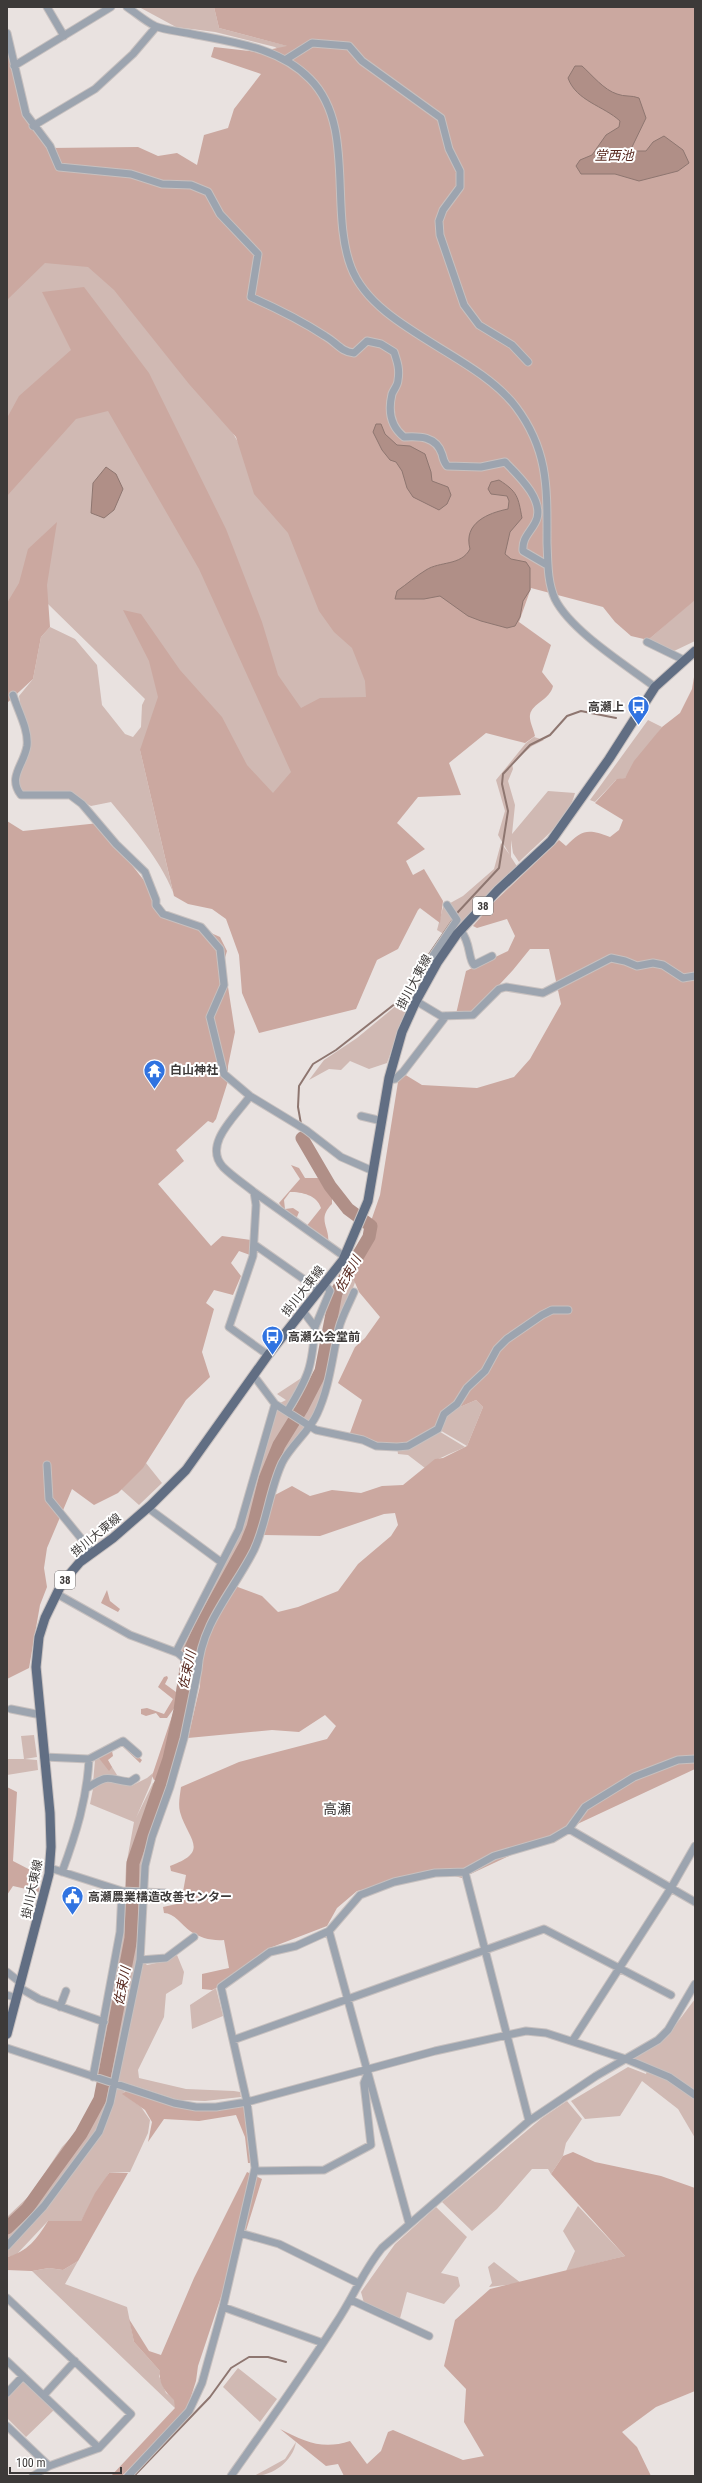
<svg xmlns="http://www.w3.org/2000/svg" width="702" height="2483" font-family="'Roboto Condensed','Noto Sans JP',sans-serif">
	<rect width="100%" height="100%" fill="#e9e2e0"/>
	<!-- green -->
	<path fill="#d0b9b3" d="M139,7H214L219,28L288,46L285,54L275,47L215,32L176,27Z
		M7,177L151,293L390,702L276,808L140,750L173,892C159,858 134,830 111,802L91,806L70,795H21L16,776L27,746L19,696L33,679L41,637L50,627L75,639L97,665L102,705L125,734L133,737L141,727L142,705L145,699L48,604L7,653Z
		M695,599V641L672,652L648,640Z
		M648,720L662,727L625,778L616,780L595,802L590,800Z
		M534,737L544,740L532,746L512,763L513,769L508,781L515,805L512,834L548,791L575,793C568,821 539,842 519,862L513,853L511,840V857L518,868L447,936L437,930L443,907L463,896L494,869L501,843L510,855L498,835L505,811L496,780L526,743Z
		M403,1000L408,1004L387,1063L369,1069L350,1061L341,1070L329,1069L309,1080L324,1060L357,1038Z
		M370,1224L364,1257L342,1319L317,1414L275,1478L254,1550L218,1610L186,1729L145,1866L138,1956L147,1965L166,1961L177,1955L184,1972L182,1984L166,1994L164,2017L138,2070L139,2078L186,2089L234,2091L240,2092L241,2097L205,2101L178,2100L129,2084L123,2094L141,2107L150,2120L148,2133L130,2172L109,2173L81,2221H48L16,2255L7,2257V2217L30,2195L62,2147L82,2126L100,2086L94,2071L106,2024L123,1934L126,1866L134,1822L90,1804L93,1789L107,1780L131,1786L147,1778L153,1773L151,1783L136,1818L153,1783L163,1779L180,1673L181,1650L226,1560L278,1404L286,1400L277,1394L309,1373L298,1404L314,1390L324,1367L333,1324L338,1283Z
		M476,1400L483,1407L467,1446L438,1429L444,1414Z
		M437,1430L465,1447C451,1454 436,1458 425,1468L408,1455L398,1454L397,1447Z
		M146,1463L162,1483L139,1505L121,1489Z
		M34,1735L37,1757L25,1759L37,1760L38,1770L7,1775V1759H24L21,1736Z
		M98,1757L112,1767L117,1775L93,1783L95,1760Z
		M216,1988L223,2016L192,2029L190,2005Z
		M695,1999V2089L691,2090L695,2096V2138L678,2109L642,2081L620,2116L585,2119L571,2101L628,2067L646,2074L647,2071L632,2056L668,2035Z
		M567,2101L582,2119L566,2143L563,2156L551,2174L548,2169H532L497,2209L472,2231L442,2202L542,2118Z
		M578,2206L625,2256L566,2271L575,2251L563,2231Z
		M436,2207L467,2237L441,2273L458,2277L460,2286L444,2304L407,2292L399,2322L364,2303L361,2292L395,2244Z
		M78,2261L65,2284L127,2307L134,2342L161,2372L159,2376L166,2393L175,2400V2408L32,2271L49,2268L63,2270Z
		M494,2262L521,2283L489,2287L492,2283L488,2267Z
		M238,2368L277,2399L260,2422L223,2387Z
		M25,2377L54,2410L26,2437L7,2418V2398Z
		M296,2442C293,2461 273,2476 254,2476L285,2459Z"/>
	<!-- forest -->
	<path fill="#cba8a0" d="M214,7H695V600L648,640L631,636L615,622L603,607L531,588L519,622L551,645L542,672L553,686C550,700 532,703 530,715C529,721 534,730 535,736L525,743L486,733L449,763L461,795L418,797L397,823L425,849L406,861L413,875L424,869L443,901L440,923L420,908L418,910L398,949L377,960L356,1009L259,1033L242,993L239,955L226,919L212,909L188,904L174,896L140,750L158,697L149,661L123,610L141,614L180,670L222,717L247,765L273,793L291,772L199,569L108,411L76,419L7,496V418L19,396L71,350L42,292L84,287L149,373L226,529L262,622L278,675L301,708L320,698L366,697L365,681L352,648L334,632L319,611L288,533L254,494L236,437L189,384L114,290L88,267L45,263L7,300V45L25,116L49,148L138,147L158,156L177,153L197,165L204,135L228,128L234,109L261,74L211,57L214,47L258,52L287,46L219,28Z
		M57,522L47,585L50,627L41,637L33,679L7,703V603L19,583L28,549Z
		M695,671V1769L462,1878L440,1872L357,1891L337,1908L327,1926L267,1949L216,1988L212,1990L202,1989V1974L229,1968L224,1940C212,1941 200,1938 190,1931C182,1925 174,1913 164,1913L163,1907L181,1903L186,1875L171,1871L170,1866C211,1851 188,1840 180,1812C178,1804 180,1795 181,1787L239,1762L327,1739L336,1726L325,1715L299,1732L272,1730L188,1738L200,1686L202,1643L235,1586L262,1596L278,1612L298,1607L338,1591L358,1564L391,1536L398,1525L395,1513L384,1514L320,1536L264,1535L275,1495L292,1486L310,1496L332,1490L361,1493L382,1486L403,1485L435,1459L443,1458L467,1446L483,1407L476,1400L444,1414L437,1430L408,1446L363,1440L350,1433L362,1400L338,1383L355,1347L365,1338L380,1317L359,1292L353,1278L364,1257L370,1224L380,1195L398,1082L404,1074L422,1085L477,1088L514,1077L530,1059L561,1004L549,949H530L513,970L473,1013L456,1014L466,971L508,951L515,936L507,919L477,928L473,926L492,904L559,840L566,846C583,829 588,829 610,837L619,830L623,820L595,803L617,779L625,778L634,761L662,727L680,713L692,689Z
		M7,821L23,831L99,823L153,892L157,909L220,937L227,951L224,961L235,1032L228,1066V1081L216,1119L213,1123L208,1121L176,1150L184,1161L158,1184L211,1246L222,1236L251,1240L250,1255L239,1251L231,1263L241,1276L233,1295L214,1290L206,1303L214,1309L202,1352L210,1377L186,1400L143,1468L118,1493L94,1505L72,1489L47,1548L44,1568L47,1587L40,1605L29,1668L7,1679Z
		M291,1165L299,1168L305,1178H318L332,1197V1204C315,1221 333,1229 327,1246L305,1228L321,1208C317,1195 302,1192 290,1192L284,1200L285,1209L293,1208L299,1212L297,1217L289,1216L279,1203L300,1179Z
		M107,1590L110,1601L120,1609L118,1612L101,1603Z
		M167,1676L168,1678L165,1684L176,1692L178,1678L182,1677L183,1693L175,1724L172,1747L160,1779L154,1780L152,1776L175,1707L167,1718H160L156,1713L146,1716L141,1714V1709L147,1708L164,1714L173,1699L158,1687L164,1677Z
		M121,1741L142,1760L140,1763L120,1744L112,1751L113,1756L108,1760L112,1767L109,1771L98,1757Z
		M7,1787L17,1792L13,1861L40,1875L39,1892L13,1886L7,1895Z
		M129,2089L196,2107L245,2102L251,2163H248L245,2137L236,2115L199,2121L164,2119L148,2142L152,2122L145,2110L122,2094Z
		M573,2152L595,2162L661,2176L695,2188V2391L656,2407L622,2432L637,2447L651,2476H344L338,2464L326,2466L280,2429C305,2442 323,2450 350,2441L367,2464L381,2451L388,2432L393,2430L463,2460L484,2456L464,2422L466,2389L444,2366L455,2320L490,2289L625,2256L551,2174L563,2156Z
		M247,2172L262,2179L245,2234L230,2270L198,2366L196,2381L187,2409L122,2476H111L175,2408L174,2400C166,2393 158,2383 160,2371L134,2342L129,2319L149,2351L161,2355L194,2278Z
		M109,2173H128L78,2261L63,2270L49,2268L32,2271L7,2270V2257C27,2252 37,2239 48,2221H81L95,2193Z"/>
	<!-- water -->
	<path fill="#b08f87" stroke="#8e7670" d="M575,66H582C592,75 604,90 617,94C624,97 632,95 639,98L646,118L632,147L633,151H646L653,142L664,136L683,150L689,163L678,171L639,181L615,174H581L576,166L580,160L592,155L606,135L619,127L620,121C604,106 576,101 568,78Z
		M376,424H381L385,434L397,445L410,446L425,454L431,472L432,481L448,487L451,495L447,504L439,510L413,497L407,488L402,471L396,462L390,460L382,450L373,432Z
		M106,467L116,474L123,489L114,510L104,518L91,513L93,483Z
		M499,480C518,492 518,497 522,518L510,532L505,554L511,559L526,562L530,568V590L523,601L520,617L515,626L507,628L481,621L468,616L440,596L424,599H395L397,591C407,584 416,576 426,570C440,561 461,566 470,549C463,523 488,513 508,509L509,501L507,496L491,494L488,489L491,482Z"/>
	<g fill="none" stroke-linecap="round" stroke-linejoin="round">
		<!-- stream -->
		<path stroke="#8e7670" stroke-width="2" d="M301,1124L298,1107L299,1086L313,1064L336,1050L396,1003L408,990L421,966L458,912L499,868L508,811L502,784L503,774L530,745L550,735L567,716L581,711L616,718
			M302,1129V1138
			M134,2476L210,2397L231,2368L249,2357H268L286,2362"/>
		<!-- river -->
		<path stroke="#b08f87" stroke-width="13" d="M7,2228L27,2209L44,2185L81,2134L100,2099L131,1938L133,1863L169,1759L180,1710L188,1655L201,1626L247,1542L253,1527L265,1479L279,1445L302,1408L321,1371L336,1293L369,1237L371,1226L348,1209L330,1186L302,1138"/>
		<defs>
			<path id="minor" d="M47,7L64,36
				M127,7C136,13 145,21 155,26C164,30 177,31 187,33C230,42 278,46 310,79C356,125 329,209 351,267C374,329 475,353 516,407C549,451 547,489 547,543C548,561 547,581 555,599C571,631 626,665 655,687
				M7,33L26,114L50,146L59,167L131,174L162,184L191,185L208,192L220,214L258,254L251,297C276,308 302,321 325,336C336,342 341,352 354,353L367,341L381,344L394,352C397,361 400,369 398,380C398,385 394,389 392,394C388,411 390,426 404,437C419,436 436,436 442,454C443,459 444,462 447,466L481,467L505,462C518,475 547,502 535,523C529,534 522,538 523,551L547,565
				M285,60L312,43L349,46L362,61L441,118L449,149L460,171V187L443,210L439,221L440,235L464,305L479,325L512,345L528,362
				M14,66L111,7
				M33,126L95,89L133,54L156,27
				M647,642L684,660
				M13,695C18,711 29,730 27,746C24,765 7,777 21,795H70L82,804L116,844L145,872L156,900V905L163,914L201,927L220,949L224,985L210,1017L224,1074L250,1096L306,1130L341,1157L373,1171
				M461,931C471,943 468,959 474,965L492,956
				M433,970L428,963L457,920L447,905
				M416,1001L441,1016L473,1015L499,989L506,987L543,993L611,958L625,961L637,966L653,963L663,965L683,978L695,976
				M389,1080L395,1079L403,1072L446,1016
				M250,1096C237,1115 202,1144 223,1167C232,1176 244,1184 254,1192L256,1205L253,1256L229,1327L268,1355
				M361,1116L382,1121
				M254,1192L345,1257
				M255,1245L319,1290
				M315,1327L330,1291L324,1283
				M254,1376L275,1404L316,1430L363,1440L376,1446L397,1447L408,1446L438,1429L444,1414L457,1404L467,1388L485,1371L497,1349L507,1339L542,1315L552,1310H568
				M288,1410C309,1376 312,1367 315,1327L302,1310
				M47,1465L49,1499L93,1553
				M148,1508L221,1562
				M176,1652L239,1529L275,1404
				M198,1670C201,1623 234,1590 254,1550C267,1522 269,1491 282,1463C291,1445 309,1432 317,1414C330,1386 332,1357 339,1328C342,1316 349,1304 354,1292
				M11,1709L41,1715
				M44,1757L89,1759C87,1799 76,1834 62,1872
				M89,1759L123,1741L138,1754
				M87,1788C110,1773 106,1779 130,1782L136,1778
				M569,1829L695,1902
				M50,1868L122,1891L166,1893
				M465,1872L529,2121
				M329,1931L409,2223
				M140,1960L166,1958L194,1937
				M7,1972L21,1983
				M20,1988L39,1999L104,2022
				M7,1995L17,1998
				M60,2007L66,1991
				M233,2040L544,1929L671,1995
				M573,2040L671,1888L695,1846
				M7,2048L174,2103L196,2107H216L247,2102L435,2051L526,2031L546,2033L626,2059L669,2077L695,2095
				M93,2077L120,1932L122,1891
				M255,2171L324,2170L371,2145L364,2083L368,2073
				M240,2233L279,2244L358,2283
				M7,2246L44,2206L99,2132L110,2103L140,1960L145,1866L152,1837L170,1787L184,1738L198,1670L178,1653L130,1635L57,1594
				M7,2298L131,2414L99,2448L49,2466L33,2476
				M351,2300L429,2336
				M223,2307L323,2343
				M7,2361L99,2448
				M7,2393L23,2376
				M44,2395L75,2361
				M7,2426L49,2466
				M128,2476L189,2411L202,2383L223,2307L255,2168L247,2102L221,1987L270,1952L296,1946L329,1931L360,1895L394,1882L435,1873L465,1872L494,1856L552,1839L569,1829L585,1807L634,1777L678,1760L695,1759
				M231,2476C267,2425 303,2375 336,2323C353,2298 363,2271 382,2248L529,2121L596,2076L658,2040L668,2030L695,1984"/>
			<path id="major" d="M7,2034L49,1874L51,1847L50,1813L36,1667L39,1637L45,1618L62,1583L80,1562L113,1538L151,1505L186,1470L268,1355L343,1260L368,1201L389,1078L402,1032L416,1001L437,963L457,934L498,890L551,841L609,759L655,687L695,651"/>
		</defs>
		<!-- minor casing -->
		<use href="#minor" stroke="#c7c0bf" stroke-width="9"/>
		<!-- major casing -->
		<use href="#major" stroke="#c7c0bf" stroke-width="11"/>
		<!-- minor -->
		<use href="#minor" stroke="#9ca4af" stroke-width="7"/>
		<!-- major -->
		<use href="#major" stroke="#616e83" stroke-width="9"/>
	</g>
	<!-- icons -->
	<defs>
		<symbol id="bus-pin" viewBox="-11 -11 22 30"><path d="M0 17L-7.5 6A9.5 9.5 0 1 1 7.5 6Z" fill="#3073e1" stroke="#fff"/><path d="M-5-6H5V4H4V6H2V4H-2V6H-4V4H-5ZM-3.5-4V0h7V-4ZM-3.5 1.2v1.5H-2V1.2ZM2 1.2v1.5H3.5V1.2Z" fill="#fff"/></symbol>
		<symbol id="temple-pin" viewBox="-11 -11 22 30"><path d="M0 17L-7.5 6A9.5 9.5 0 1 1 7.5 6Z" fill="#3073e1" stroke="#fff"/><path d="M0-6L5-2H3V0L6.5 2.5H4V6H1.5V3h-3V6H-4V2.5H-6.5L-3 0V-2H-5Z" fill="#fff"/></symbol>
		<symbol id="civic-pin" viewBox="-11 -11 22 30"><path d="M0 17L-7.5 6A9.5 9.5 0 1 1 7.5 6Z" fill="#3073e1" stroke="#fff"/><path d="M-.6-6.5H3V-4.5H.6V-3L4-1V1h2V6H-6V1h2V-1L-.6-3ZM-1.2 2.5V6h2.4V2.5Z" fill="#fff"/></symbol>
	</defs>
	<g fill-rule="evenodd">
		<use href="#bus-pin" x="626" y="694" width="25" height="34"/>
		<use href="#temple-pin" x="142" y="1058" width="25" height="34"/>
		<use href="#bus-pin" x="260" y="1324" width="25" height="34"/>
		<use href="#civic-pin" x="60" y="1884" width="25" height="34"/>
	</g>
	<g text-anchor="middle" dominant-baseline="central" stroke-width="4" stroke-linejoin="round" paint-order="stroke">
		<!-- shield labels -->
		<g fill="#fff" stroke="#777574" stroke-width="1">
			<rect x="473" y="897" width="20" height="18" rx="3"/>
			<rect x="55" y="1571" width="20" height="18" rx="3"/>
		</g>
		<g font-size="11" font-weight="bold" fill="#3d3a39">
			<text x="483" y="906">38</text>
			<text x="65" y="1580">38</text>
		</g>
		<!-- poi labels -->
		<g font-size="12" font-weight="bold" fill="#3d3a39" stroke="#fff" text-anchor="start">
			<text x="624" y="707" text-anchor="end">高瀬上</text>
			<text x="170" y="1070">白山神社</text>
			<text x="288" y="1337">高瀬公会堂前</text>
			<text x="88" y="1897">高瀬農業構造改善センター</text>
		</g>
		<!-- street labels -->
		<g font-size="12" fill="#3d3a39" stroke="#fff">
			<text transform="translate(414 982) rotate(-62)">掛川大東線</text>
			<text transform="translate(303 1291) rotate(-52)">掛川大東線</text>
			<text transform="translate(96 1535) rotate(-39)">掛川大東線</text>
			<text transform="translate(32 1889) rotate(-78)">掛川大東線</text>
		</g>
		<!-- water labels -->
		<g font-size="13" font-style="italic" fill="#57281e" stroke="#fff">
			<text x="614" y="155">堂西池</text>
			<text transform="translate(348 1274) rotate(-61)">佐束川</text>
			<text transform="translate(187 1670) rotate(-77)">佐束川</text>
			<text transform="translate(122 1986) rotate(-79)">佐束川</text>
		</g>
		<!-- quarter labels -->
		<g font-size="14" fill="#3d3a39" stroke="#fff">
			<text x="337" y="1809">高瀬</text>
		</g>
	</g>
	<!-- border -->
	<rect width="702" height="2483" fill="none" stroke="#3d3a39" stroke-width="16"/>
	<!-- scale -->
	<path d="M10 2467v6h111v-6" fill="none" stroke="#3d3a39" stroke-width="2"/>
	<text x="16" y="2467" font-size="12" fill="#3d3a39" stroke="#ffffff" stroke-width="3" paint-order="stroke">100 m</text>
</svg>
